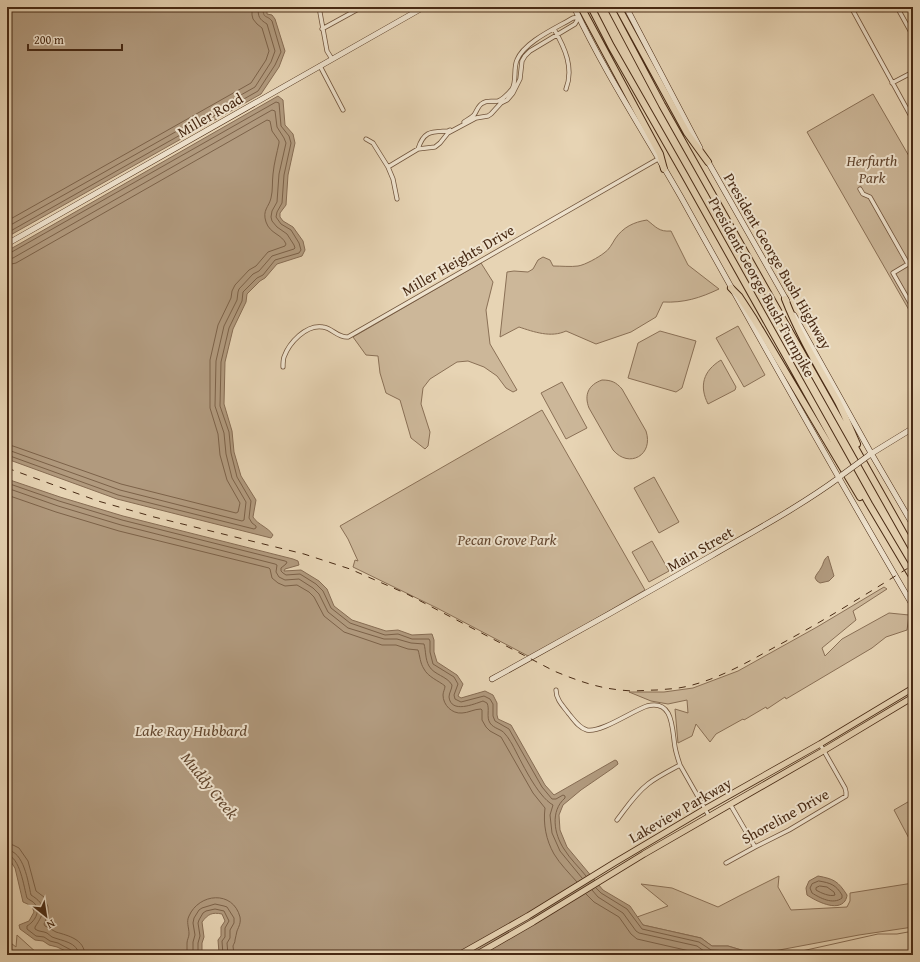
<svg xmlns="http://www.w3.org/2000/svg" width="920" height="962" font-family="'Gentium Book Plus',serif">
	<rect width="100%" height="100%" fill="#e7d4b4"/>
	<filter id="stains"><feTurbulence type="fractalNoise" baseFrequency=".005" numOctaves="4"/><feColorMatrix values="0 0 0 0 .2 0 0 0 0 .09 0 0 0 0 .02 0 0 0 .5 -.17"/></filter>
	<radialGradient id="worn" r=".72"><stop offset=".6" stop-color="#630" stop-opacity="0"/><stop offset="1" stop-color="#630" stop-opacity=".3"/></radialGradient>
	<!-- green -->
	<path fill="#ccb799" stroke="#8a7056" d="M873,94L913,163V317L807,132Z
		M647,220C656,227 659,232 671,231L688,265L719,289C700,298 684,303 663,302L656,317L631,332L596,344L566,331C551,338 534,332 519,327L500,337L507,272L514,271L528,272L533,269L538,260L543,257L550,260L553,266C561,266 571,267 578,266C585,265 599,257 604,253C609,250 612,244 615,239C623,227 634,222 647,220Z
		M481,263L493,282L486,310L490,344L517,390L513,392L506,388L497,376L484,367L468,361L457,362L430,379L423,388L421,404L430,432L428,446L425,449L411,438L400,400L386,393L380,373L378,356L366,355L353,337Z
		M738,326L765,375L744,387L716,338Z
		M660,331L696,341L682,388L676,392L628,378L638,343Z
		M721,360L736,387L735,390L708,404C699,386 703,371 721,360Z
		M602,380C611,380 616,382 622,389L646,431C654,455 629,469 613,450L589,408C584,395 588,385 602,380Z
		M562,382L587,428L566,439L541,393Z
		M542,410L645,590L530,657L437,608L353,567L355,560L358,561L348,539L340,526Z
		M654,477L679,522L659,533L634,488Z
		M652,541L669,571L649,582L632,552Z
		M884,587L887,589L853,611L856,620L822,648L825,656L842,639L889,613L909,615L907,630L886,637L872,648L786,699L785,697L767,709L766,707L744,720L743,719L716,734L710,742L696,724L692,736L678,743L675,709L688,713L687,700L668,704L651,701L629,692H664L693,688L738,671L817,627Z
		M913,799V846L894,810Z
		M779,876L778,887L791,910L847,907L850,901V893L913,883V927L859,935L774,951L748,952L728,946H712L701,938L643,925L637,917L668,906L641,884L672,888L718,907L741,895Z
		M17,935L38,954V955H7V940L16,947Z"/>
	<!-- water -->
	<path fill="#b19a7e" stroke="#876d54" d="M7,7H267V14L272,15L275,19L285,51L279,67L261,94L7,237Z
		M278,96L283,100L285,125L293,134L295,143L288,175L286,205L280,213V217L283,221L293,227L303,241L305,250L302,256L277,264L265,278L260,281L247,294L246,302L233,329L225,362L224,404L232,431L234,452L241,476L256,500L253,517C258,525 268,527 273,535L271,538L117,499L7,459V251Z
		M7,479L60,497L123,516L293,559L298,561L299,565L285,569L284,571L301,570L319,581L327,589L334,606L352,620L386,631L398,630L412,635L432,634L434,640V652L437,662L457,675L463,684L458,696L461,698L485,691L493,695L497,703V715L498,719L511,725L545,785L554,795L615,760L617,761L618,764L613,768L581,790L563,805L559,815L560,830L567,847L603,890L630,906L643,925L701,938L712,946H728L748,952L749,955H220L219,953L218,940L221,936V927L225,921L222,914C212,912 208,914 202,922L204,937L202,943V953L201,955H74L57,947L49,945L43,941L35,940L20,929L19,925L29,921L34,912L32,906L23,902L15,868L7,856Z
		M828,556L834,576L829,581L820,583L817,581L815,578C816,574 819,572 821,568C824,563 823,560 828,556Z
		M818,876C834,879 838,881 847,895C847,897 846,899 845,901C837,912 816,901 807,895L806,888L809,881Z"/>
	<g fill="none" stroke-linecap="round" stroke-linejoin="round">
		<!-- shore -->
		<path stroke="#7c6249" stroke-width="1" d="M7,221L251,83L266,60L269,51L262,28L257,24L253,19L252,15V7
			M7,227L255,87L271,62L275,51L267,24C259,19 258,17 258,7
			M7,233L258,91L275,65L281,52L272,21C266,14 263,20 263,7
			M7,254L10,253L276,102L279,103L281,126L289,136L291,143L284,175L282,203L277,212L276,217L281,224L291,230L299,243L301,250L299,253L275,260L263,275L257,278L243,292L242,301L229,328L221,362L220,406L229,432L231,453L237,477L251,501L249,518L252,523L256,526V528L254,529L118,495L10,456H7
			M7,259L13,258L272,110L275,111L277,127L284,138L286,143L279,174L277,202L272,211L271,217L272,221L277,227L287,234L294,245L295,248L294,249L272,256L259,271L253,274L239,289L238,292L237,300L224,326L216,361L215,406L224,433L226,454L232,478L246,502L244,520L242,521L120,490L11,451H7
			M7,265L16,263L267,120L270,121L272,131L279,141V143C277,153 274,163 273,174C272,182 273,190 271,198C269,207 262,210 266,222C270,234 282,234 286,244L285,246L268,252L256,266L249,270L235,285L232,291L231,298L218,325L210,360V408L218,434L220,455L227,480L240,503L238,512L236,513L121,484L13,446L7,445
			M7,483L59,501L122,520L285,561L287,562L286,564L281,568V571L283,573L286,575L300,574L316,584L323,591L331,608L350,623L385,635L398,634L412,639H429L430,641V652L433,664L454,677L458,684L454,695L455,699L461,702L484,696L490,699L493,704V716L495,721L509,729L542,787L552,799H556L563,795L565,796V798C550,811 554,834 564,849C570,859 579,867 586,876
			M7,488L58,506L121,525L275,564L277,565L276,572L279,577L285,580L299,579L313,588L319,594L328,612L348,628L384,639H397L411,643L424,644C426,651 425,659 429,666C434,675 447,676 452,685C452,689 449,693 449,697C451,714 474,704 483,701L487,703C490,709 486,717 490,723C494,729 502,729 505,734C508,737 510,741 512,744C521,761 537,796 553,805L550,815L552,833L560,851L582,878
			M7,495L56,512L119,531L269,568L270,569L272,578L278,583L285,586L297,585L309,592L314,597L324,616L344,632L382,645H396L408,649L418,650C420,656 420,663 424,669C428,677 439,681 445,686C445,689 443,692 443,695C443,705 452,714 462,713C468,713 474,709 481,709L482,710V720L486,727L490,731L501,737L533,793L545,808C543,824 546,840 554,854C560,864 569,873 577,882
			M7,844L13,845L19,848L28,861L36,891L44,897L48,907V914L44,924L45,926C48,927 52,930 56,932C69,936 84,939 85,955
			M7,850C24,851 28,882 31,895C47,905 45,912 35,927V929C39,932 43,931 47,933C49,934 50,936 52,937C62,941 78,942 79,955
			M7,855C20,856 24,888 27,898C29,900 33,901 35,904C41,912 34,922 27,926V929L36,936L44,937L50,941L58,943L71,950L74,952V955
			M819,881C831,883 836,885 842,895V898C833,905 820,898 812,893L810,888L812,884Z
			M820,886L827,887L834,892L835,895C830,897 821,893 816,890V888Z
			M596,888L601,893L627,909L642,929L699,942L711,950L728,951L742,955
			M592,890L598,897L623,913L636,931L639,933L697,946L708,954L716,955
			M586,894L594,902L619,917L631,934L637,939L694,952L699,955
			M187,955C187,951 187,947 187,943C187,940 189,937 189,934C189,927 186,922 189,916C199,893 233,890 240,917C241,923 239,926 237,931C236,934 236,937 235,940C235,943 234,943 233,946C233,949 234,952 234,955
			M193,955V942L195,935L193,923L194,918L199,910L202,908L215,904L224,906L227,907L234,918V923L230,930V938L227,943L228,955
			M198,955V943L200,936L198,923L199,920L203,913L206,911L215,909L224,911L229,921L225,928V937L222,941L223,955"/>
		<!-- stream -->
		<path stroke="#876d54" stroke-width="1" d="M748,954L753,955
			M784,955L878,934H897L908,932L913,930"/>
		<defs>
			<path id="street" d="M319,7L327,51L332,59
				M851,7L913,120
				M897,7L913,36
				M322,29L362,7
				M554,29C565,48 574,68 566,89
				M320,66L343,110
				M892,83L913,72
				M464,122C467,120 471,118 474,115C477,111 478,105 483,103C487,100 493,102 498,101C502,100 509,93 512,89C517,81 513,69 517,60C524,42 556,28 573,18L579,17
				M366,139L373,143L388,167L393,179L397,199
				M418,149C424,130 432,132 448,131L450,130
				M388,167L418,149L435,147L440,143L448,133L476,118L488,116L491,114L501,103L507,100L513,93L520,79L522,61L525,56L530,51L575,24L579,17
				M860,189L863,194L870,197L908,264L893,273L913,308
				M283,367C283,364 283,360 284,357C289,343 306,324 323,327C332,328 338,338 348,337L658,159
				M556,690C556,700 564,707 569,714C574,720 579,728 587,730C601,733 632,711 647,706C674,699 672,730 675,747C676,753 678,759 680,765L709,816
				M730,804L755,847
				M617,820C627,807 635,794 648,784C657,777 669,771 680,765
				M726,863L755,847L789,830L846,796V792L845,788L820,744"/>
			<path id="secondary" d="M574,7C605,73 645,134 681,197C757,334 834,471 913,606
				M626,7L700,148
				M707,160L787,301
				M7,244L424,7
				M794,315L871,453L913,525
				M869,455L913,428
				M492,679C565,639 638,598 711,556C754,531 799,507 840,477"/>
			<path id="primary" d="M459,955L528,916L614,863L705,809L820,744L913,688
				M476,955L533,922L644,854L823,751L913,697"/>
			<path id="highway" d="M581,7L660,154L664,169
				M591,7L611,46L684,174L869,504L913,578
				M610,7L662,105L913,550
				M618,7L687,133L708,162
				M731,288L739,296L754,319L860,497
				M785,299C799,335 819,368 838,402C845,416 851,430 857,444"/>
		</defs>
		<!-- street casing -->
		<use href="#street" stroke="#70543c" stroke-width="5"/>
		<!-- secondary casing -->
		<use href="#secondary" stroke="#482a14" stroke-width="6"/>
		<!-- primary casing -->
		<use href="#primary" stroke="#482a14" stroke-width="7"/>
		<!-- highway casing -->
		<use href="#highway" stroke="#482a14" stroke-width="8"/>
		<!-- street -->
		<use href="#street" stroke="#efe3ce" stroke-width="3.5"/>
		<!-- secondary -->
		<use href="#secondary" stroke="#efe3ce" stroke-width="5"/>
		<!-- primary -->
		<use href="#primary" stroke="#e7d4b4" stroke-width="5.5"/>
		<!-- highway -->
		<use href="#highway" stroke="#e7d4b4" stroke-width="6"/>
		<!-- rail -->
		<path stroke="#482a14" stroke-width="1" stroke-dasharray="7 7" stroke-linecap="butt" d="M7,468L98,501L154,517L304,554L350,569L407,594L554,671C576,680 597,688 621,690C633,692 645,690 657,690C666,689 675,689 684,687C717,680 746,663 775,647C822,622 868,593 913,565"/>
		<defs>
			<path id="secondary-bridge" d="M842,475L868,456"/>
		</defs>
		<!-- secondary-bridge casing -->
		<use href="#secondary-bridge" stroke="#482a14" stroke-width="6" stroke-linecap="butt"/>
		<!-- secondary-bridge -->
		<use href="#secondary-bridge" stroke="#efe3ce" stroke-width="5"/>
	</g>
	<g text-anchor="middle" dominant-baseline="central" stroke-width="4" stroke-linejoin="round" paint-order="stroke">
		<!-- street labels -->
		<g font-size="15" fill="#482a14" stroke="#efe3ce">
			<text transform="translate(210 115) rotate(-30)">Miller Road</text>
			<text transform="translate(458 260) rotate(-30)">Miller Heights Drive</text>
			<text transform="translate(778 261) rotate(60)">President George Bush Highway</text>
			<text transform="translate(762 287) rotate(61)">President George Bush Turnpike</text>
			<text transform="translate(700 549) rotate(-30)">Main Street</text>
			<text transform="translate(680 810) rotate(-30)">Lakeview Parkway</text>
			<text transform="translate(785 816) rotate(-29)">Shoreline Drive</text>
		</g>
		<!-- park labels -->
		<g font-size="15" font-style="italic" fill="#62462f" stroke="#efe3ce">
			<text x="872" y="160">Herfurth<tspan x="872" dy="17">Park</tspan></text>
			<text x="507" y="539">Pecan Grove Park</text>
		</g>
		<!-- water labels -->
		<g font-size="16" font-style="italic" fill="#62462e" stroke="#efe3ce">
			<text x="191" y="730">Lake Ray Hubbard</text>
			<text transform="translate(210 785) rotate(51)">Muddy Creek</text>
		</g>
	</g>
	<!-- margin -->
	<rect width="920" height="962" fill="none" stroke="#e7d4b4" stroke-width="24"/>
	<rect x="8" y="8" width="904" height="946" fill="none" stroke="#482a14" stroke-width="2"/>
	<rect x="12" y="12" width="896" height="938" fill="none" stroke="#482a14"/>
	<!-- north arrow -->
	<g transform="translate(46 916) rotate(150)" stroke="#efe3ce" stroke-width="3" paint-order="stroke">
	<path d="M0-3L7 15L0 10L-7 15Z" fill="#482a14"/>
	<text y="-6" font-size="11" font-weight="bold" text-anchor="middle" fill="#482a14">N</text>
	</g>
	<!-- scale -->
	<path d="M28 44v6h94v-6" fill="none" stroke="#482a14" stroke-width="2"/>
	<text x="34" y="44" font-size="12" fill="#482a14" stroke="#efe3ce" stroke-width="3" paint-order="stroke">200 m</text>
	<rect width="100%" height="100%" filter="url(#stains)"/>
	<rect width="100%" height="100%" fill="url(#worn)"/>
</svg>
